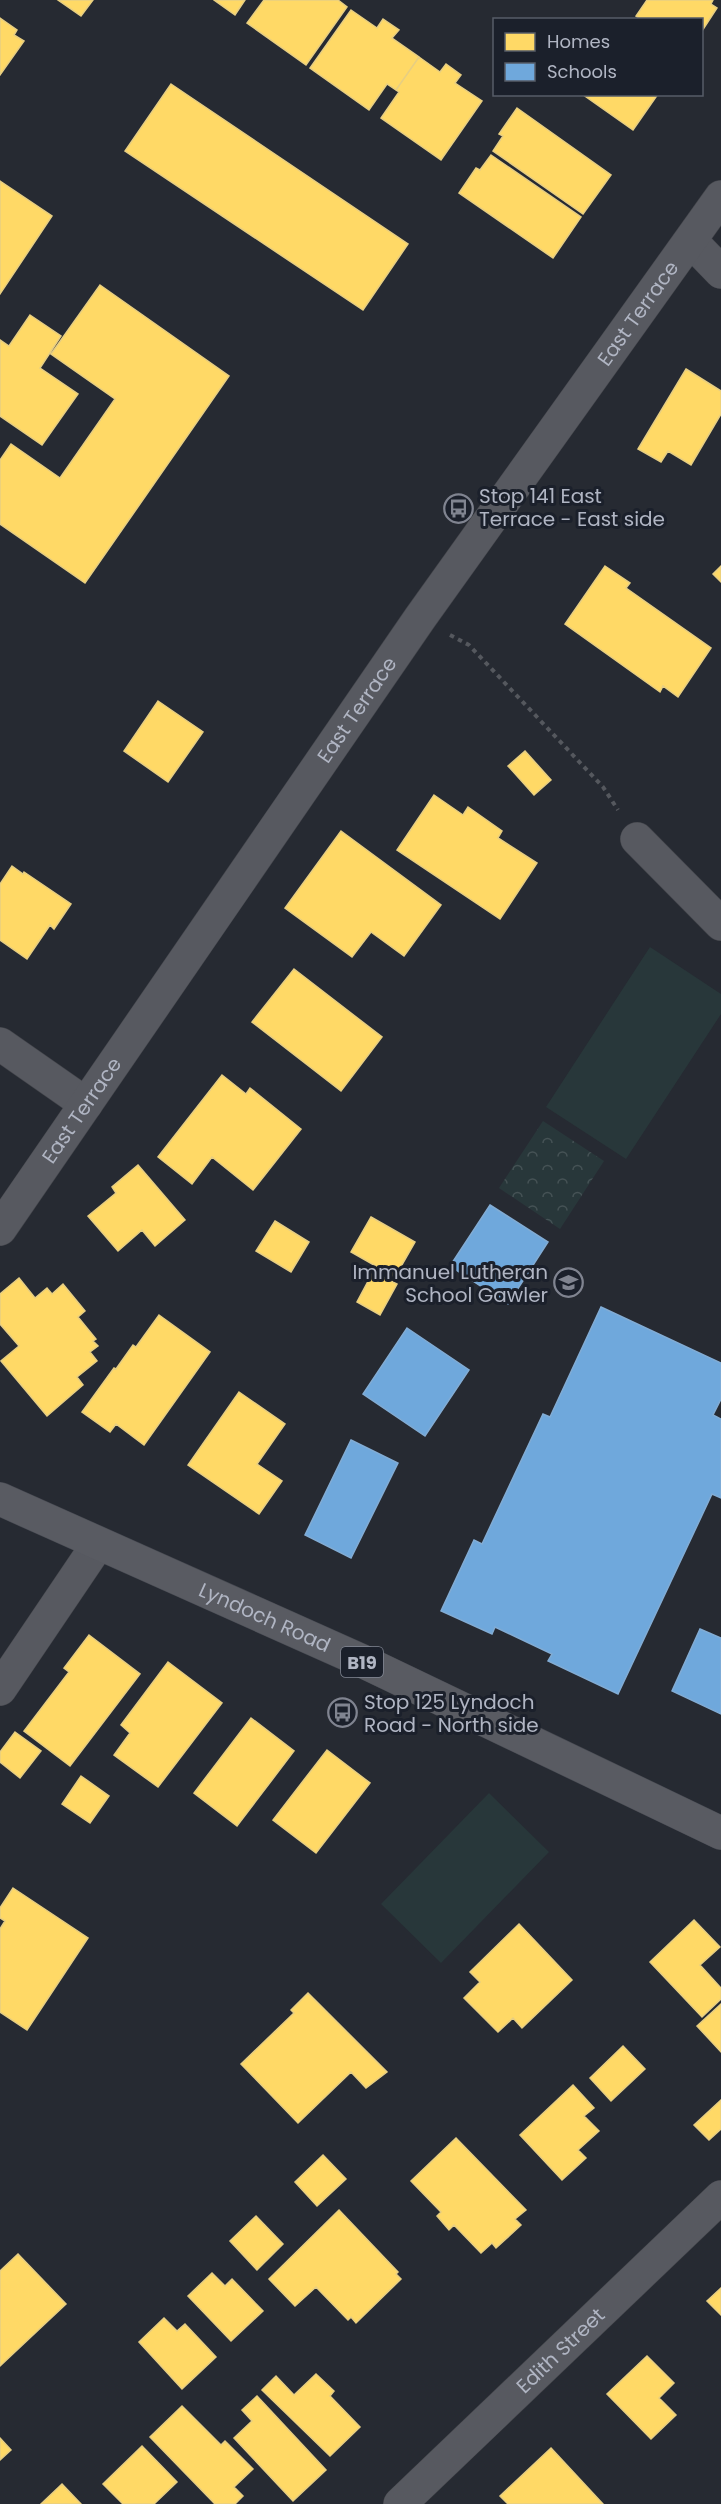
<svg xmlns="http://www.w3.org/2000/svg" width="721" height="2504" font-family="Poppins,sans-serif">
	<defs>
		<pattern id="forest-crowns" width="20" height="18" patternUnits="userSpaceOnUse" patternTransform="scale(1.5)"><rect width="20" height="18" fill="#28373a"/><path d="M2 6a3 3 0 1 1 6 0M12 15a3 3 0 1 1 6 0" fill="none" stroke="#455255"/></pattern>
	</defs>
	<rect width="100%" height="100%" fill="#262a32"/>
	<!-- forest -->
	<path fill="url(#forest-crowns)" d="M543,1121L604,1161L560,1229L499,1188Z"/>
	<!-- pitch -->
	<path fill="#28373a" d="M650,947L721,994V1014L626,1159L546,1107Z
		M489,1793L549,1852L441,1963L381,1904Z"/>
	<!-- homes -->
	<path fill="#ffd966" stroke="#e7ce82" stroke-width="1.5" d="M58,0H93L81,16Z
		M214,0H245L235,15Z
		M264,0H338L347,7L306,65L247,23Z
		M647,0H713L711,4L717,8L702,31V20H641L636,16Z
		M351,10L377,28L383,19L399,30L392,38L419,57L396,90L387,84L369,110L310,68Z
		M0,18L17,30L14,35L24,41L0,75Z
		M419,57L440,72L446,64L461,75L455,83L482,101L441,160L381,118L399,92L396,90Z
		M171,84L408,244L363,310L125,151Z
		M582,94H658L633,130Z
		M517,108L611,175L583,214L493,151L503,136L499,134Z
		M491,155L581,217L553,258L459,193L476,168L480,170Z
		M0,181L52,216L0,294Z
		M100,285L229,376L85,583L0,524V460L11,444L60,478L115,399L51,354Z
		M30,315L61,336L40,368L78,394L42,445L0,416V340L9,346Z
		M686,369L721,391V414L691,465L668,451L661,462L638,449Z
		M605,566L630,583L626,588L711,648L678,697L663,686L660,692L565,624Z
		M721,566V582L713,574Z
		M158,701L203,732L168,782L124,751Z
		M525,751L551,780L534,795L508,766Z
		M434,795L463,815L468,807L502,831L498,838L537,863L500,919L397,850Z
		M341,831L441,905L404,956L371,932L352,957L285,908Z
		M12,866L23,874L24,872L71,904L54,929L50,925L27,959L0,940V884Z
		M294,969L382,1037L341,1091L252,1022Z
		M222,1075L246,1094L250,1088L301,1129L253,1190L212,1157L192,1184L158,1157Z
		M138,1165L185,1220L155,1246L142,1230L118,1251L88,1216L116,1193L112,1187Z
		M371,1217L415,1242L395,1277L351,1252Z
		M275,1221L309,1242L291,1272L256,1251Z
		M373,1272L397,1284L380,1315L357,1302Z
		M19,1278L35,1298L47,1288L52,1294L63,1284L85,1311L78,1317L96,1339L93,1341L98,1346L90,1352L97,1361L77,1377L83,1385L47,1416L1,1361L19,1346L0,1324V1294Z
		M159,1315L210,1352L144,1445L116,1424L110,1432L82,1412L114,1368L116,1369L133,1345L136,1347Z
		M239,1392L285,1424L257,1464L282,1481L259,1514L188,1465Z
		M89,1635L140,1674L70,1766L24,1731L69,1672L64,1668Z
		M168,1662L222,1703L158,1787L114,1755L130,1733L121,1725Z
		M251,1718L294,1751L237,1826L194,1793Z
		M15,1732L41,1751L20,1778L0,1762V1752Z
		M327,1750L370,1783L316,1853L273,1820Z
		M81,1776L109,1796L90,1823L62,1804Z
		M13,1888L88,1938L27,2030L0,2012V1929L5,1921L0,1918V1908Z
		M694,1920L720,1947L700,1965L721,1988V1999L702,2017L650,1962Z
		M519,1924L572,1980L522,2028L513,2018L498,2032L464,1998L480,1982L470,1972Z
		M308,1993L387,2072L366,2088L351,2072L298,2123L241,2064L294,2013L291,2010Z
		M721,2004V2052L697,2026Z
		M623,2046L645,2069L611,2101L590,2078Z
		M573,2085L594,2108L584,2116L599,2131L578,2150L586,2158L562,2180L520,2135Z
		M721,2100V2129L709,2140L694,2125Z
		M456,2138L526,2210L515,2219L521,2225L496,2248L492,2243L481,2253L454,2225L449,2230L437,2216L441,2212L411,2181Z
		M323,2155L346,2179L317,2206L295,2182Z
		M339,2210L398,2272L396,2274L401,2279L356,2323L351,2317L348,2320L316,2287L295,2306L269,2279Z
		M256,2216L283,2244L257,2270L230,2241Z
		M18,2254L66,2304L0,2366V2271Z
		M212,2273L225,2286L232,2279L263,2311L231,2341L188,2296Z
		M721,2288V2315L707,2301Z
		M164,2318L177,2331L185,2324L216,2357L182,2389L139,2342Z
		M647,2356L674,2383L659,2398L676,2415L651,2439L607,2394Z
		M316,2374L334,2391L330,2396L360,2427L330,2456L262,2390L276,2376L294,2395Z
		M257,2396L326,2470L293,2501L234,2438L252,2421L242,2410Z
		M182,2406L221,2445L225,2441L253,2469L234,2487L243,2496L235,2504H215L150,2437Z
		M0,2438L11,2450L0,2460Z
		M142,2446L177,2482L154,2504H123L103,2484Z
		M551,2448L603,2504H508L500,2496Z
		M62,2484L81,2504H41Z"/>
	<!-- schools -->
	<path fill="#6fa8dc" stroke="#82acd4" stroke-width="1.5" d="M490,1205L548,1242L508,1304L450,1266Z
		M601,1307L721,1363V1399L713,1415L721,1419V1498L712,1494L618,1694L548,1661L552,1654L495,1627L492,1634L441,1611L474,1540L482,1544L543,1414L550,1417Z
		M407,1328L469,1370L425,1436L363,1394Z
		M351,1440L398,1463L351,1558L305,1535Z
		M700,1629L721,1638V1714L672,1691Z"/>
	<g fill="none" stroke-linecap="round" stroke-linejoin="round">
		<defs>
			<g id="minor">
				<path d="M691,241L721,272"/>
				<path d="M637,839L721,924"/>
				<path d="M0,1044L86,1104"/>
				<path id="s1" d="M0,1229L420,618L721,197"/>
				<path d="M0,1689L98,1544"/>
				<path id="s2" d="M400,2504L721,2197"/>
			</g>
			<g id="major">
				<path id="s3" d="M0,1499L360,1660L721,1833"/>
			</g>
		</defs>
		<!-- minor casing -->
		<use href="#minor" stroke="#42444a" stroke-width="34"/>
		<!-- major casing -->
		<use href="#major" stroke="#44474f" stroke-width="34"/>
		<!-- path -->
		<path stroke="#55585e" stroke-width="4" stroke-dasharray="4.5 4.5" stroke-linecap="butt" d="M450,635L469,645L603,787L618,810"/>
		<!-- minor -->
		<use href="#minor" stroke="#575960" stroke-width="33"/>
		<!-- major -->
		<use href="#major" stroke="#595b62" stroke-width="33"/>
	</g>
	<!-- icons -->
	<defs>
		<symbol id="bus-ring" viewBox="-11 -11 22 22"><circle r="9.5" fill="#1b202b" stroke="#808490" stroke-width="1.5"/><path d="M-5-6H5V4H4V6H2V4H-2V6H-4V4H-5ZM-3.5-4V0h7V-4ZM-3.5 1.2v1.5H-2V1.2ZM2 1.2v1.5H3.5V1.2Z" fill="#808490"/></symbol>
		<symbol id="school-ring" viewBox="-11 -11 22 22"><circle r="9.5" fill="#1b202b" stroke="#808490" stroke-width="1.5"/><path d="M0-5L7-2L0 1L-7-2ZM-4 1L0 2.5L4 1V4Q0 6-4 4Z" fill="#808490"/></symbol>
	</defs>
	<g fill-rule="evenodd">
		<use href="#bus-ring" x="442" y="492" width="33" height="33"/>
		<use href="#school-ring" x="552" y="1266" width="33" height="33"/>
		<use href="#bus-ring" x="326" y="1696" width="33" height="33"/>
	</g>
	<g text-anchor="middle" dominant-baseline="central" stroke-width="6" stroke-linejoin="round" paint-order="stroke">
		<!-- shield labels -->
		<rect fill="#1b202b" stroke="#838895" stroke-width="1.5" x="341" y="1647" width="42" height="30" rx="4.5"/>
		<g font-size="18" font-weight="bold" fill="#b0b5c3">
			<text x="362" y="1662">B19</text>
		</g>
		<!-- street labels -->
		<g font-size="20" fill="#b0b5c3" stroke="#1b202b">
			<text stroke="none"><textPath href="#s1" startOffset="1116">East Terrace</textPath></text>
			<text stroke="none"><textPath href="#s1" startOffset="630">East Terrace</textPath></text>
			<text stroke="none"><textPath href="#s1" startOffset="144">East Terrace</textPath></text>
			<text stroke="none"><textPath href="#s3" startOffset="290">Lyndoch Road</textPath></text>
			<text stroke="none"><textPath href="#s2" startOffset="222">Edith Street</textPath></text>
		</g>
		<!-- poi labels -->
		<g font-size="20" fill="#b0b5c3" stroke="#1b202b" text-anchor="start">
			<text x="479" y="496">Stop 141 East<tspan x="479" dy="23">Terrace - East side</tspan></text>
			<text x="548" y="1272" text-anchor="end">Immanuel Lutheran<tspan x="548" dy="23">School Gawler</tspan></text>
			<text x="364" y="1702">Stop 125 Lyndoch<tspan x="364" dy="23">Road - North side</tspan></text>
		</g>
	</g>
	<!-- legend -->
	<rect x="493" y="18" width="210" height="78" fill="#1b202b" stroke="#575c68" stroke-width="1.5"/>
	<rect x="505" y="33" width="30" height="18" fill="#ffd966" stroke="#575c68" stroke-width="1.5"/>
	<text x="547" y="48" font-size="18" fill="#b0b5c3">Homes</text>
	<rect x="505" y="63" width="30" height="18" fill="#6fa8dc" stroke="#575c68" stroke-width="1.5"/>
	<text x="547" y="78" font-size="18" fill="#b0b5c3">Schools</text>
</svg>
